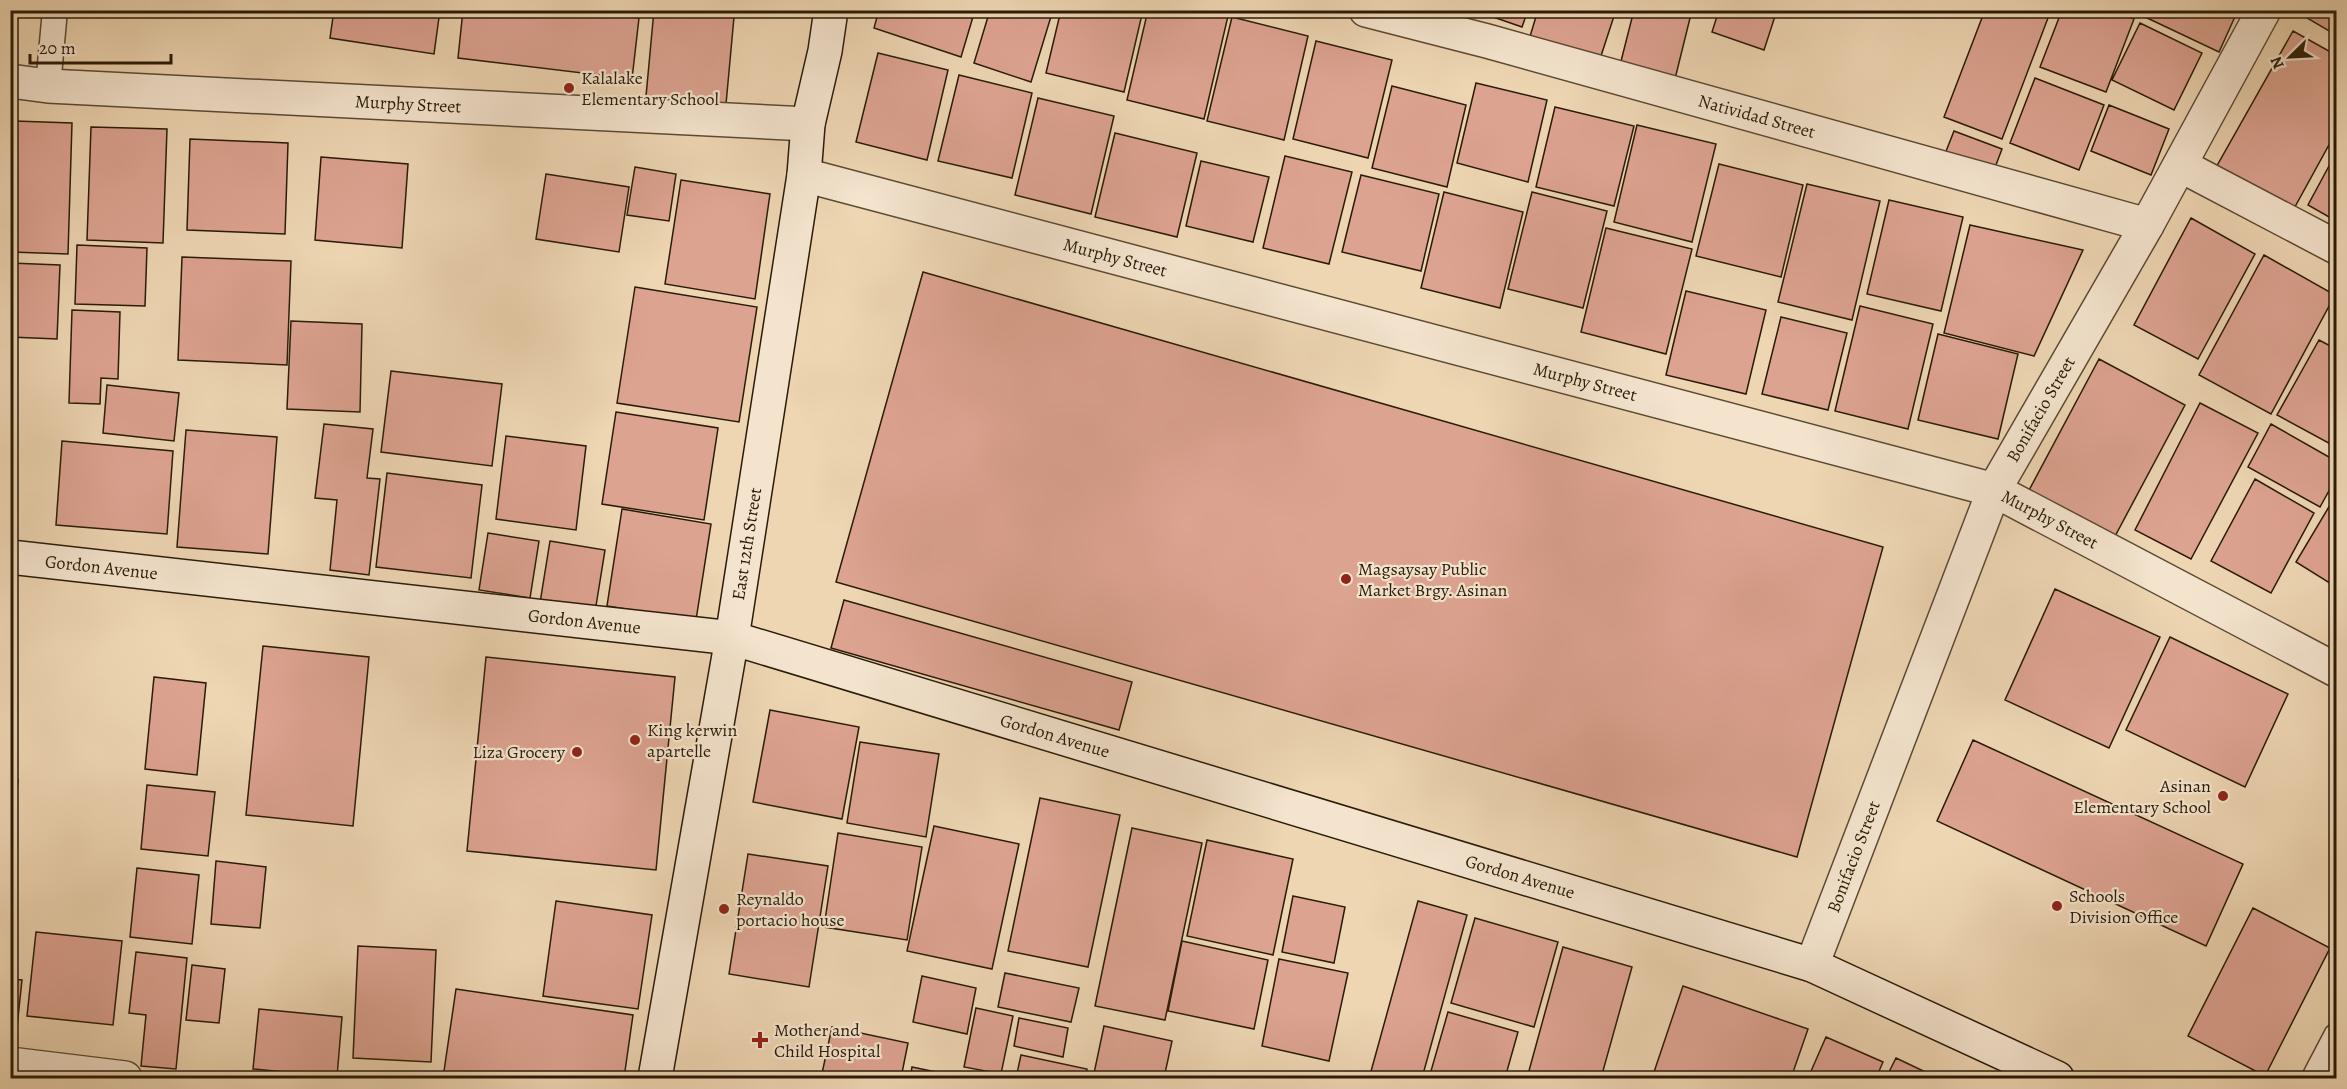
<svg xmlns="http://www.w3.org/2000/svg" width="2347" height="1089" font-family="Alegreya,serif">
	<rect width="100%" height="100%" fill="#eed6b3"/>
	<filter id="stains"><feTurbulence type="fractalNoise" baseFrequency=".00333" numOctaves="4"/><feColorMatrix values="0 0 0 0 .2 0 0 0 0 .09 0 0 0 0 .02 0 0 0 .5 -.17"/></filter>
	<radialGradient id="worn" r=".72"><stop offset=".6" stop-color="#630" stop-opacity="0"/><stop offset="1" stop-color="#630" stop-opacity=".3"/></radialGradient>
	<!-- building -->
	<path fill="#dda391" stroke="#2a1b08" stroke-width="1.5" d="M334,10H440L434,54L330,38Z
		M463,10H575L639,18L632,79L458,58Z
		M654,10L734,17L725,115L645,107Z
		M879,10H975L961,57L874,28Z
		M990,10H1053L1031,82L974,63Z
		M1061,10H1143L1124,92L1046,73Z
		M1148,10H1205L1228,16L1204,119L1127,100Z
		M1473,10H1528L1522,27Z
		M1538,10H1616L1598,65L1528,43Z
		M1634,10H1692L1673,87L1618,73Z
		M1719,10H1777L1764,50L1712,32Z
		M1985,10H2051L2002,139L1944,117Z
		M2062,10H2112L2134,19L2106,92L2040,67Z
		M2145,10H2238L2219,52L2143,16Z
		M2311,10H2336V35L2307,18Z
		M1232,17L1308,36L1284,140L1207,121Z
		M2140,23L2202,53L2174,110L2112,80Z
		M2293,31L2336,55V132L2291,214L2214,171Z
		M1316,41L1392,60L1368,158L1293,139Z
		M878,53L948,70L927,160L856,142Z
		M959,75L1032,93L1012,178L938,161Z
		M2035,78L2104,105L2079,170L2010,143Z
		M1476,83L1547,100L1528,182L1457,163Z
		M1392,86L1466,105L1447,187L1372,168Z
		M1038,98L1114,116L1091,214L1015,195Z
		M2109,105L2169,129L2151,175L2091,151Z
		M1555,107L1634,126L1614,206L1536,187Z
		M15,121L72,123L68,254L11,252Z
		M1637,125L1716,144L1692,242L1614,222Z
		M91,127L167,129L163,243L87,240Z
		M1954,131L2002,149L1991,178L1943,159Z
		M1115,133L1197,153L1177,237L1095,217Z
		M190,139L288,143L285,234L187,230Z
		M2336,153V221L2308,205Z
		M1285,156L1352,172L1329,264L1263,248Z
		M321,157L408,164L402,248L315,240Z
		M1201,161L1269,177L1253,242L1186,226Z
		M1719,164L1803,185L1781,277L1696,256Z
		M635,167L676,174L669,221L627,215Z
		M546,174L629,187L619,252L536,239Z
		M1361,175L1439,194L1421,271L1342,252Z
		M681,180L770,194L755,299L665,284Z
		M1807,184L1880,201L1852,320L1778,302Z
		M1444,192L1523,212L1500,308L1421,288Z
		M1532,192L1607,211L1583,308L1508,289Z
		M1889,200L1963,217L1941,311L1867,294Z
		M2191,218L2255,254L2198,359L2134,325Z
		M1970,225L2083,250L2034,356L1944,333Z
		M1606,228L1692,249L1666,354L1581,332Z
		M77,245L147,248L145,306L75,304Z
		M2264,255L2335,295L2271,414L2199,375Z
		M182,257L291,261L287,365L178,360Z
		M10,263L60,265L57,339L10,337Z
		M923,272L1883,547L1797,857L836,582Z
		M635,287L757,307L739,422L617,403Z
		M1686,291L1766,310L1746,394L1666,375Z
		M1860,306L1933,324L1908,429L1835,411Z
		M72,310L120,312L118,379L101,378L100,404L69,403Z
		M1781,317L1847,333L1828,410L1762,394Z
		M291,321L362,324L360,412L287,409Z
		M1938,334L2018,354L1998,439L1918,420Z
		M2319,340L2336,349V447L2277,415Z
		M2099,359L2185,405L2113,540L2027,494Z
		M391,371L502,384L492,466L381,452Z
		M107,385L179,393L174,441L103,433Z
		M2200,403L2258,433L2191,559L2135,530Z
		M616,412L718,428L704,520L602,504Z
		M324,424L373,429L367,478L380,479L369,575L330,570L337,500L315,498Z
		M2271,424L2336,461V478L2320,507L2248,467Z
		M186,430L277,437L268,554L177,547Z
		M506,436L586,446L576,530L496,519Z
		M62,441L173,451L167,534L56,525Z
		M387,473L482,485L471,578L376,567Z
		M2255,479L2314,513L2271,593L2211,561Z
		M2336,495V587L2296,562Z
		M622,509L711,524L696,620L607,606Z
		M488,533L539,541L530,598L479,590Z
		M550,541L605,550L595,612L540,603Z
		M2055,589L2160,637L2109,748L2005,700Z
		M844,600L1132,682L1119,730L831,648Z
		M2170,637L2288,694L2245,787L2126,730Z
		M263,646L369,657L353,826L246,815Z
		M486,657L675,677L656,870L467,851Z
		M154,677L206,683L197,775L145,769Z
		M770,710L859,727L842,819L753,802Z
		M1973,740L2243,864L2206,946L1937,821Z
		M860,742L939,754L926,837L847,823Z
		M10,779L18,780L13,831H10Z
		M147,785L215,792L208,856L141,849Z
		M1040,798L1120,815L1088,967L1008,951Z
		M934,826L1019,844L992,969L907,951Z
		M1132,828L1202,843L1165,1020L1095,1006Z
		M838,833L922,847L907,940L824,927Z
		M1207,840L1293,859L1273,955L1187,936Z
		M748,854L828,866L809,987L729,974Z
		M216,861L266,867L260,928L211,924Z
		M137,868L199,875L192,944L130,937Z
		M10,884L14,885L10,919Z
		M1293,896L1345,907L1334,963L1282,952Z
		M556,901L652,915L638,1009L543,996Z
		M1418,901L1467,915L1422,1078H1382L1370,1075Z
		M2253,908L2330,948L2265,1076L2188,1036Z
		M1475,918L1558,942L1534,1027L1451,1003Z
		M36,932L122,941L113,1025L27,1016Z
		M1182,941L1268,960L1254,1029L1168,1011Z
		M358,946L436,950L431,1062L353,1058Z
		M1563,947L1632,967L1601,1078H1527Z
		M136,952L187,958L176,1069L141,1066L146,1015L129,1013Z
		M1279,959L1348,973L1329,1061L1262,1046Z
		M192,965L225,969L219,1023L186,1020Z
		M1005,973L1079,988L1071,1022L998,1007Z
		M922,976L976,988L967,1034L913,1022Z
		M10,979L22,980L17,1027L10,1026Z
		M1683,986L1808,1029L1791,1078H1652Z
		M456,989L633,1015L624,1078H443Z
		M976,1008L1013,1016L1001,1074L964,1067Z
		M259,1009L342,1017L337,1077L253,1069Z
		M1448,1012L1518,1032L1505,1078H1429Z
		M1019,1018L1068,1028L1063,1057L1014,1046Z
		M1104,1026L1172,1041L1164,1078H1093Z
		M832,1027L908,1043L901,1078H821Z
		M1826,1037L1883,1062L1876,1078H1808Z
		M1021,1055L1087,1069L1086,1078H1016Z
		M1896,1058L1938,1078H1886Z
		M912,1067L965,1078H910Z"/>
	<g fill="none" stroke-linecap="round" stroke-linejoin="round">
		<defs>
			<path id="lane" d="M48,86L55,10
				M2314,1078L2336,1036"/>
			<g id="street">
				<path id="s1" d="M1366,10L1487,41L2147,225"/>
				<path id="s2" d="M10,81L48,86L808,124"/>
				<path d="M2180,165L2336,247"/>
				<path id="s3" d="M804,175L1994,490L2336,670"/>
				<path id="s4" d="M1812,965L1994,490L2147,225L2264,10"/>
				<path d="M10,1064L125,1078"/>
			</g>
			<g id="secondary">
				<path id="s5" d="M10,557L732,638L1812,965L2057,1078"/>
				<path id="s6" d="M655,1078L732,638L804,175L808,124L825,51L831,10"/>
			</g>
		</defs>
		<!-- lane casing -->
		<use href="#lane" stroke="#5b4a33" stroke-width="27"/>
		<!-- street casing -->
		<use href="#street" stroke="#5b4a33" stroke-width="36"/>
		<!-- secondary casing -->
		<use href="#secondary" stroke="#2a1b08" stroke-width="36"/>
		<!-- lane -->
		<use href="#lane" stroke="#f4e4ce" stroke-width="24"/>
		<!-- street -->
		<use href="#street" stroke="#f4e4ce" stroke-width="33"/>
		<!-- secondary -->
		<use href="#secondary" stroke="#f4e4ce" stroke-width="33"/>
	</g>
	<!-- markers -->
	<g fill="#8f2418" stroke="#f4e4ce" stroke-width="2">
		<circle cx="569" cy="88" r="6"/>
		<circle cx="1346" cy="579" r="6"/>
		<circle cx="635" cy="740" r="6"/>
		<circle cx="577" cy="752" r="6"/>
		<circle cx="2223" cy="796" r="6"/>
		<circle cx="2057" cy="906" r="6"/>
		<circle cx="724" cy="909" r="6"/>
		<path d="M757 1031h6v6h6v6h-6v6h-6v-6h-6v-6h6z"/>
	</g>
	<g text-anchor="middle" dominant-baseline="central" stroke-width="4.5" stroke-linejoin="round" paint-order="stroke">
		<!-- poi labels -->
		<g font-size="18" fill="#2a1b08" stroke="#f4e4ce" text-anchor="start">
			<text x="581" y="78">Kalalake<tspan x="581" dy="21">Elementary School</tspan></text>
			<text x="1358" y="569">Magsaysay Public<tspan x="1358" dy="21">Market Brgy. Asinan</tspan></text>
			<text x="647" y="730">King kerwin<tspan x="647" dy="21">apartelle</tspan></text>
			<text x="565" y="752" text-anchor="end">Liza Grocery</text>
			<text x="2211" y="786" text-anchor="end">Asinan<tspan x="2211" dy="21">Elementary School</tspan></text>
			<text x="2069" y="896">Schools<tspan x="2069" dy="21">Division Office</tspan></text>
			<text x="736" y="899">Reynaldo<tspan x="736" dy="21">portacio house</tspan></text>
			<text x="774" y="1030">Mother and<tspan x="774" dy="21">Child Hospital</tspan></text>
		</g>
		<!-- street labels -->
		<g font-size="18" fill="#2a1b08" stroke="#f4e4ce">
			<text stroke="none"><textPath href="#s2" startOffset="399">Murphy Street</textPath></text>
			<text stroke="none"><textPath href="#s1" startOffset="405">Natividad Street</textPath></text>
			<text stroke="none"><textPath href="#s3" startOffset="322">Murphy Street</textPath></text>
			<text stroke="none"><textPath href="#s3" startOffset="808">Murphy Street</textPath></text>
			<text stroke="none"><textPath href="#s4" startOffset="602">Bonifacio Street</textPath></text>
			<text stroke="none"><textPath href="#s3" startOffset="1294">Murphy Street</textPath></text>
			<text stroke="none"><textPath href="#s6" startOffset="542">East 12th Street</textPath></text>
			<text stroke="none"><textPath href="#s5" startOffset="92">Gordon Avenue</textPath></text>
			<text stroke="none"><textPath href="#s5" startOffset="578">Gordon Avenue</textPath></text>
			<text stroke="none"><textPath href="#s5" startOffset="1064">Gordon Avenue</textPath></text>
			<text stroke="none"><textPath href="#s4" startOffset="116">Bonifacio Street</textPath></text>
			<text stroke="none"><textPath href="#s5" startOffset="1550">Gordon Avenue</textPath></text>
		</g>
	</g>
	<!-- margin -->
	<rect width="2347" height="1089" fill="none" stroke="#eed6b3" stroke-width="36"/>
	<rect x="12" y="12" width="2323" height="1065" fill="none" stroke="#2a1b08" stroke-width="3"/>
	<rect x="18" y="18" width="2311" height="1053" fill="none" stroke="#2a1b08" stroke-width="1.5"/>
	<!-- north arrow -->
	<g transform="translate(2290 57) rotate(246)" stroke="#f4e4ce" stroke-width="4.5" paint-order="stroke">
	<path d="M0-4.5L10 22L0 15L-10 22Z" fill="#2a1b08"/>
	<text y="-9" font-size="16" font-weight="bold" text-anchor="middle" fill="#2a1b08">N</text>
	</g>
	<!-- scale -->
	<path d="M30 54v9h141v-9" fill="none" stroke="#2a1b08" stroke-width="3"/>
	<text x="39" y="54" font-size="18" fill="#2a1b08" stroke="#f4e4ce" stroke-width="4.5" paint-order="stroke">20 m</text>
	<rect width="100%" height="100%" filter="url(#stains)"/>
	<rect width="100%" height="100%" fill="url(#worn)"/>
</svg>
